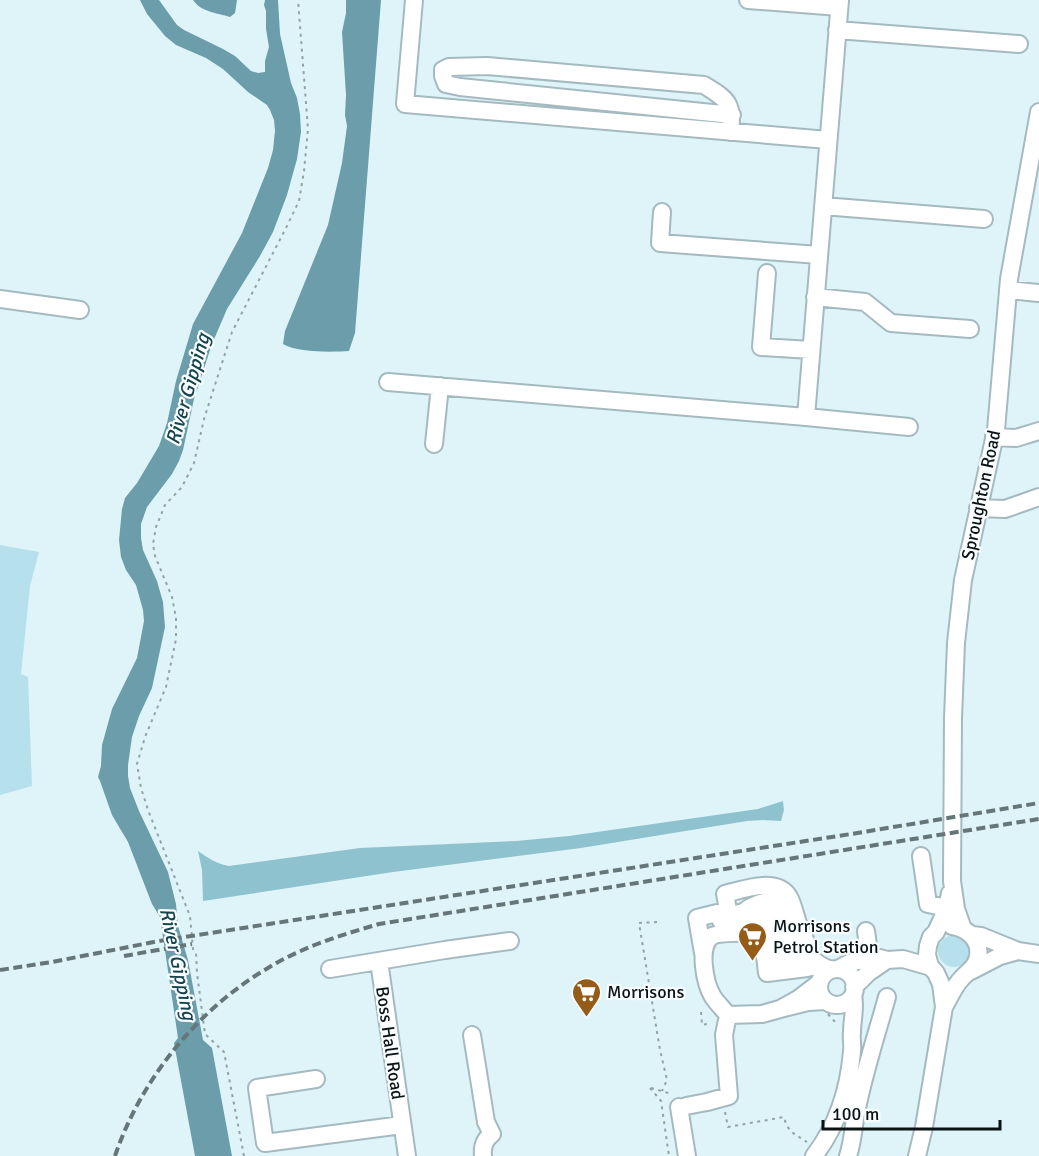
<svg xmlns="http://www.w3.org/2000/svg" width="1039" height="1156" font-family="Signika,sans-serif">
	<rect width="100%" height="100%" fill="#def4f9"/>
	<!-- green -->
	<path fill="#b6e0eb" d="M0,545L39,552L30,586L21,674L28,677L32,786L0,795Z
		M938 951a16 16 0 1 1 32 0a16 16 0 1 1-32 0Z"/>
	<!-- forest -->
	<path fill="#8fc2cf" d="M783,801L784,810L781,821L763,820L747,821L581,848L393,872L203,901L202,870L198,851C208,858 217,864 229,866L360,848L516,841L569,836L758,809Z"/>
	<!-- water -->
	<path fill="#6b9eaa" d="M140,0H159L177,25L184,30L223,49L235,56L251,71L258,73L265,72V61L269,47L266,29V11L264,5L265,0H278L280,34L291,83L297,98L300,114L301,132L297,159L287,195L273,232L260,256L227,309L212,344L194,399L183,450L179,461L172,474L147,507L141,524V538L143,550L157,581L163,602L165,627L152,688L139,716L132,737L128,765V776L130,788L139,811L168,872L176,904L178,926L188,960L203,1040L212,1048L232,1156H195L174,1043L178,1038L160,917L152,904L128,842L112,815L100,781L98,777L101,766L102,745L112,709L137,658L144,621L143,610L136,585L126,570L121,557L119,540L122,509L125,498L137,483L159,446L167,423L176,381L193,324L242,233L268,168L273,150L275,131L274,120L270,110L267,105L248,92L223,69L206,58L176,45L165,36L147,14Z
		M193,0H237L235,13L230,17C217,13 201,12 193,0Z
		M346,0H381L355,333L349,351C333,352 297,353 283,344L285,331L328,225L342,163L347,126L345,115L346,95L342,32L346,13Z"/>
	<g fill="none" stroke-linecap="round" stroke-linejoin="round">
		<defs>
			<path id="minor" d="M414,0L405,104L828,140
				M748,0L839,7
				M837,30L1019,44
				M730,132C734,103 727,99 704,85L487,66L449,67L443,70V76L446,84L460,87L732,115
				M823,206L984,219
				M662,212L660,243L819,255
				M767,273L761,347L811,350
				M1008,290L1038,293
				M815,297L865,302L891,323L970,329
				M0,299L80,310
				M388,382L806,417L909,427
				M806,417L840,0
				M994,437L1016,438L1039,431
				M434,444L440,386
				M978,508L1005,509L1039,497
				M921,856L928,904L947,908
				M729,915L725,894C744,889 777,877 789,897C794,906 796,919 800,929
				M721,921C728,915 734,915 743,912C749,909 745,910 751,907C765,899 780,899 793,907
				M732,924C753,919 775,912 796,919
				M963,929L956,909L952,881L953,718L956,643L963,580L996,430L1009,279L1039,112
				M866,931L870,959
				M750,932C766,940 765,958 767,973L807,968L819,965
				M762,943L804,938
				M1018,951L1039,954
				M703,953L697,918L717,913L727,916
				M765,958L809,952
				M379,961L407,1156
				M330,969L445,950L510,941
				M838,969L849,963L873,958H880L887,960L903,959L931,967
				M819 987a18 18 0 1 1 36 0a18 18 0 1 1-36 0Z
				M971,971L1000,956L1018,951L981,936L972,935
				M819,983L798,999L780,1009L808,1002L826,1001
				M854,987L868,973L887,960
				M944,1007C950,997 954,986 962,978C967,972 974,969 977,960C983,942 968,928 952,926
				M728,1015C723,1009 717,1003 713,997C705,984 697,946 712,936C719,932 748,933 758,932C768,931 785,924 795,927C807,930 805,950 812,958C817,965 824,967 831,970
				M472,1035L486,1122L492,1134C485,1139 482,1147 483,1156
				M316,1079L257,1088L265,1143L402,1125
				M686,1106L707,1102L729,1096L724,1035L728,1015L762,1014L780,1009
				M679,1107L687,1156
				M814,1156C837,1126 849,1088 852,1051C853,1045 851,1039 852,1032C852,1020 856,1007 853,995
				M848,1156C852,1144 853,1132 855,1119C862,1078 876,1037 887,997
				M917,1156L924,1127L944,1007L941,984L936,973L930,966L927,955L928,946L931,937L936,932L947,908L950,893"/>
		</defs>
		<!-- minor casing -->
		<use href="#minor" stroke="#a5bac0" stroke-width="20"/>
		<!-- path -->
		<path stroke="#92a3a6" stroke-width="2" stroke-dasharray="3 4.5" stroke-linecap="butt" d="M657,922L639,923L660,1050L667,1080L662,1091
			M701,1012L702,1025L711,1023
			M828,1014L835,1022L839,1020
			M650,1088L661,1101L669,1156
			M651,1088L672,1094
			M725,1112L728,1127L784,1117C788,1133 795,1134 807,1142
			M244,1156L224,1052L205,1034L197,973L196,953L193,949L190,916L148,810L141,788L137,764L145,737L166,687L176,639V618L172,597L155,556L153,544L156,527L165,505L182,487L194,463L204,419L232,332L287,226L299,201L304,171L308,129L298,0"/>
		<!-- minor -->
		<use href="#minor" stroke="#fff" stroke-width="16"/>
		<!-- rail -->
		<path stroke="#667578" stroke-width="4" stroke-dasharray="9 4.5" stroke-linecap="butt" d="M124,956L192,944
			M0,970L52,962L159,941L851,834L1039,803
			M115,1156C141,1079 198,1009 268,968C302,947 341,935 379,924L1039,819"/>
	</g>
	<!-- icons -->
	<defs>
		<symbol id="supermarket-pin" viewBox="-11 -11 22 30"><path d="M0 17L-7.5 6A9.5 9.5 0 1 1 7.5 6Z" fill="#945c17" stroke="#f9fdff"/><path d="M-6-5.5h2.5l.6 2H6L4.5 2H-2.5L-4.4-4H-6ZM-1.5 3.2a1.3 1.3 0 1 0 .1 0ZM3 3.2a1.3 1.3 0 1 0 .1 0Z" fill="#fff"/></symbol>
	</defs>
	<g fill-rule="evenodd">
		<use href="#supermarket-pin" x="736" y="920" width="33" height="45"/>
		<use href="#supermarket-pin" x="570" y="976" width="33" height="45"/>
	</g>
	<g text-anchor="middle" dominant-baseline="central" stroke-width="4.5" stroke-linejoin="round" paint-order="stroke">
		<!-- street labels -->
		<g font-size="18" fill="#0b1315" stroke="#f9fdff">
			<text transform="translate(981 495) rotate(-78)">Sproughton Road</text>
			<text transform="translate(390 1043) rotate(82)">Boss Hall Road</text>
		</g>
		<!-- poi labels -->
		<g font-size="18" fill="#0b1315" stroke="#f9fdff" text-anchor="start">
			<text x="773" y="926">Morrisons<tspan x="773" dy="21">Petrol Station</tspan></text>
			<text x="607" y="992">Morrisons</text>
		</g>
		<!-- water labels -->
		<g font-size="20" font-style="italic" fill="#15444e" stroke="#f9fdff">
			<text transform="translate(188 389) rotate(-74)">River Gipping</text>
			<text transform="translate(178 964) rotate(78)">River Gipping</text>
		</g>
	</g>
	<!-- scale -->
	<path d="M823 1120v9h177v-9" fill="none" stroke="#0b1315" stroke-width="3"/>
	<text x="832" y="1120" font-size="18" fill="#0b1315" stroke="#f9fdff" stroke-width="4.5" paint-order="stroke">100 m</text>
</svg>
